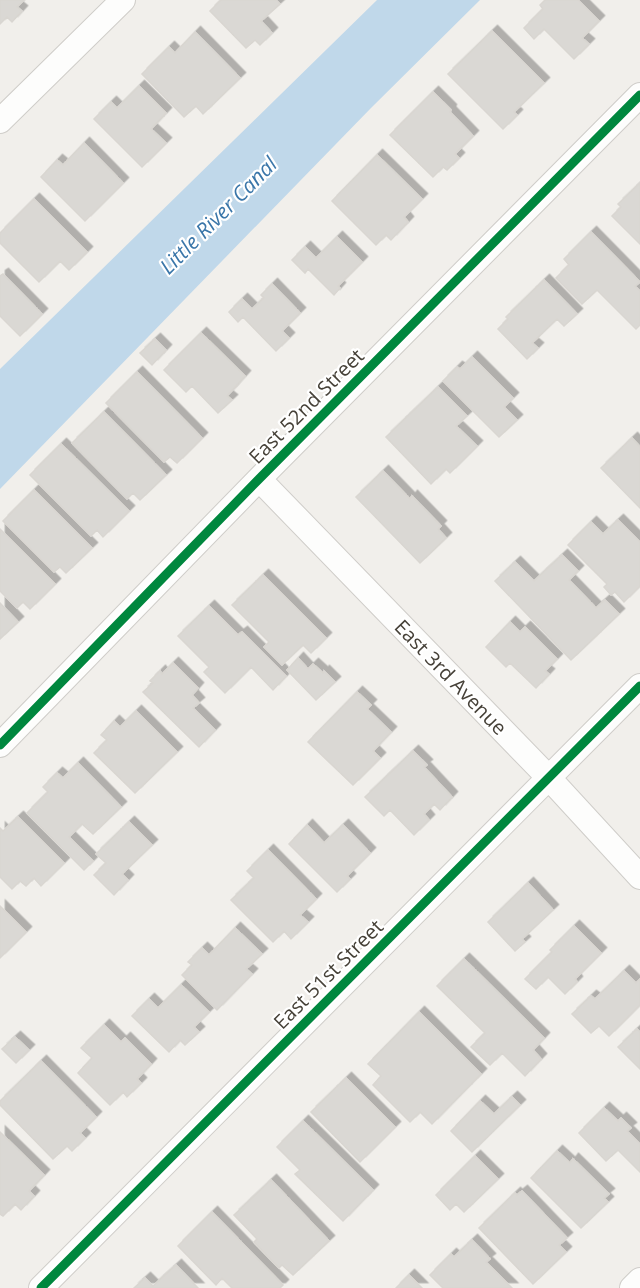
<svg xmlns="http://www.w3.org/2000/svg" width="640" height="1288" font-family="'Open Sans',sans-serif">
	<defs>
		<filter id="shadow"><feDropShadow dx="5.5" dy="-5.5" stdDeviation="0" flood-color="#0004"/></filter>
	</defs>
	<rect width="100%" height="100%" fill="#f1efeb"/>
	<!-- water -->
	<path fill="#c0d8ea" d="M377,0H480L371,108L0,489V369Z"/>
	<!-- building -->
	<path fill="#dad8d4" stroke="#d9d6d1" stroke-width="1.5" filter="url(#shadow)" d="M0,0H24L17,7L22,11L12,22L7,17L0,24Z
		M221,0H276L280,4L261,21L272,33L260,45L255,40L246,48L210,11Z
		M545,0H578L599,21L582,38L589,44L574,59L544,29L534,39L524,28L543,9L540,5Z
		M492,31L544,83L514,112L517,115L503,129L448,74Z
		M195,32L240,78L203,114L196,106L184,117L142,74L169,47L175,53Z
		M139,86L166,113L151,129L166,143L142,167L94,119L111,102L117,108Z
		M433,92L451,110L450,112L473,136L455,154L459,158L447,170L443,167L433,177L390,135Z
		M84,143L123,183L85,221L41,177L57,160L63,165Z
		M377,155L422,199L404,217L408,222L391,240L386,235L376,245L332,201Z
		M640,183V244L612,216L621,207L618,204Z
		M34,199L87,252L69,270L60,261L39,282L0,243V233Z
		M591,232L640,282L635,286L640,291V325L636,329L597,290L582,304L556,278L569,265L564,259Z
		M337,237L362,262L338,286L340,288L334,295L308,269L305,273L292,260L305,247L316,258Z
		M3,274L42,314L20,336L0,316V276Z
		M544,280L577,314L564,326L557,319L532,343L538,348L527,359L498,329L508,319L506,317Z
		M272,284L300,313L282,331L289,338L276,351L243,317L238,322L229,312L242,299L252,309L264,298L261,295Z
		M201,333L245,376L227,396L232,400L218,413L192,386L186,392L164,370Z
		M155,339L166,350L152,365L140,353Z
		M472,357L513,398L504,407L517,420L499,437L443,381L457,367L460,369Z
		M137,372L202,438L177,463L170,457L164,462L106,403Z
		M438,387L467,416L456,426L477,446L450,473L446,469L431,484L386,437Z
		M104,412L166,475L140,500L133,493L127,499L72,443Z
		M632,438L640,447V508L601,468Z
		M61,444L129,511L103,537L97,530L91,536L30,475Z
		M383,471L410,499L412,496L441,526L438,529L446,538L420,563L356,497Z
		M34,490L92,548L66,573L60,567L54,572L3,521Z
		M618,520L640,542V586L624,602L615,592L611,595L604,587L607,584L568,545L591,522L603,534Z
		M0,529L55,584L30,609L23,602L17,608L0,591Z
		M562,555L578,571L569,580L596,608L605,600L619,614L571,660L495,581L515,562L534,581Z
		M263,575L326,638L311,653L303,645L282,665L264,647L269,642L232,605Z
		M0,603L18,622L0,639Z
		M209,606L238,635L242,632L286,676L273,690L251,667L225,693L204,672L209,667L178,636Z
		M510,622L520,632L525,627L557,659L545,671L549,674L536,688L510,663L506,667L486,647Z
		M298,658L308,669L313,664L323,673L324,671L335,682L316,700L287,670Z
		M173,663L198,688L192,695L199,703L193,708L215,730L199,747L143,692L153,683L150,681L160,671L162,674Z
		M357,692L371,705L367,709L391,732L373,751L380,758L353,785L308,742Z
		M136,711L177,752L135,793L94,753L107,740L101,735L114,721L120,727Z
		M413,751L427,765L424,767L452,797L440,810L434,804L424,814L429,820L414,835L390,810L384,816L365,797Z
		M78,763L121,807L93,834L82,824L69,837L93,861L84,870L27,813L48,792L43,787L57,773L63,778Z
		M18,817L64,863L41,886L34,878L26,886L20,881L12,889L0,877V828L3,831Z
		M129,822L152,845L122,874L128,880L114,895L94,875L106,863L96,854Z
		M307,825L324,843L343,825L370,853L347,876L350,879L337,892L289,844Z
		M268,850L316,899L300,915L308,922L291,939L284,931L273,942L231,900L254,878L247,871Z
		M528,883L553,910L522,939L525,942L515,951L488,922Z
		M0,906L26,932L0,958Z
		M574,926L601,953L575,979L577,982L565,994L548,977L536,989L525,979L552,952L550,950Z
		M235,928L262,954L246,969L252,974L217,1010L182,975L192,965L188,962L202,948L209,955Z
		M464,959L544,1038L533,1050L541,1059L525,1076L502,1053L490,1065L471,1047L485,1033L437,986Z
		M624,971L636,983L640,979V1005L609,1036L599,1026L591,1033L572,1014L591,996L595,999Z
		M181,985L209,1012L194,1027L199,1032L185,1045L180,1040L169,1052L132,1016L149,999L158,1008Z
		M419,1012L481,1074L432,1124L420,1112L410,1122L373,1085L381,1076L368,1064Z
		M104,1025L121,1042L125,1038L151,1064L137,1079L141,1083L127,1097L123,1092L110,1105L78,1073L92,1058L81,1048Z
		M637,1029L640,1032V1069L618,1047Z
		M15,1037L29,1050L16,1063L2,1049Z
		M41,1061L96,1117L80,1133L85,1138L72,1151L67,1146L53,1159L0,1105V1101Z
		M346,1078L395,1127L360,1162L311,1112Z
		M512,1097L520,1105L472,1152L451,1131L480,1101L494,1114Z
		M604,1108L618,1121L621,1118L631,1128L627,1131L640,1144V1172L618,1150L606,1161L579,1133Z
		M303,1121L373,1190L343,1221L295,1174L300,1170L277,1147Z
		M0,1132L44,1175L29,1191L34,1196L21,1210L15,1204L3,1216L0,1214Z
		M557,1151L570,1163L573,1159L609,1194L604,1198L608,1202L581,1228L531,1178Z
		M475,1156L498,1179L464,1212L456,1204L450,1210L436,1195Z
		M271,1180L329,1241L293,1275L282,1265L279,1268L254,1242L257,1239L234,1215Z
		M522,1191L567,1238L559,1245L566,1252L533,1284L479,1228L515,1193L517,1195Z
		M212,1212L283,1285L280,1288H232L222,1278L216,1285L178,1246Z
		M472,1240L490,1259L486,1262L512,1288H443L430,1275L451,1254L454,1257Z
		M176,1265L198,1288H134L145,1278L153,1286Z
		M409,1275L422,1288H396Z"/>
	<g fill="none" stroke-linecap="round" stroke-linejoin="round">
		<defs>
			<path id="minor" d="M0,121L123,0
				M259,479L549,778L640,877
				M0,745L259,479L640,95
				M41,1288L640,686
				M632,1288L640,1280"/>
		</defs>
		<!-- minor casing -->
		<use href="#minor" stroke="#cfcdc9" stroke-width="26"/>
		<!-- minor -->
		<use href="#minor" stroke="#fdfdfc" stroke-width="24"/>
		<defs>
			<path id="cycleway" d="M0,745L259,479L640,95
				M41,1288L640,686"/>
		</defs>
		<!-- cycleway casing -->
		<use href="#cycleway" stroke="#fff" stroke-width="13"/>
		<!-- cycleway -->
		<use href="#cycleway" stroke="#00873e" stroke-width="9"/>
	</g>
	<g text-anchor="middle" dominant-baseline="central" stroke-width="4.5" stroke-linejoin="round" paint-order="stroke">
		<!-- street labels -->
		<g font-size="20" fill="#464138" stroke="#fff">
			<text transform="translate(306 406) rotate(-45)">East 52nd Street</text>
			<text transform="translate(451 677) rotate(46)">East 3rd Avenue</text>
			<text transform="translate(328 974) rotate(-45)">East 51st Street</text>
		</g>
		<!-- water labels -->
		<g font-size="21" font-style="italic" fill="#3a76a9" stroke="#fff">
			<text transform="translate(218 215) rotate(-45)">Little River Canal</text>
		</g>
	</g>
</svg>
